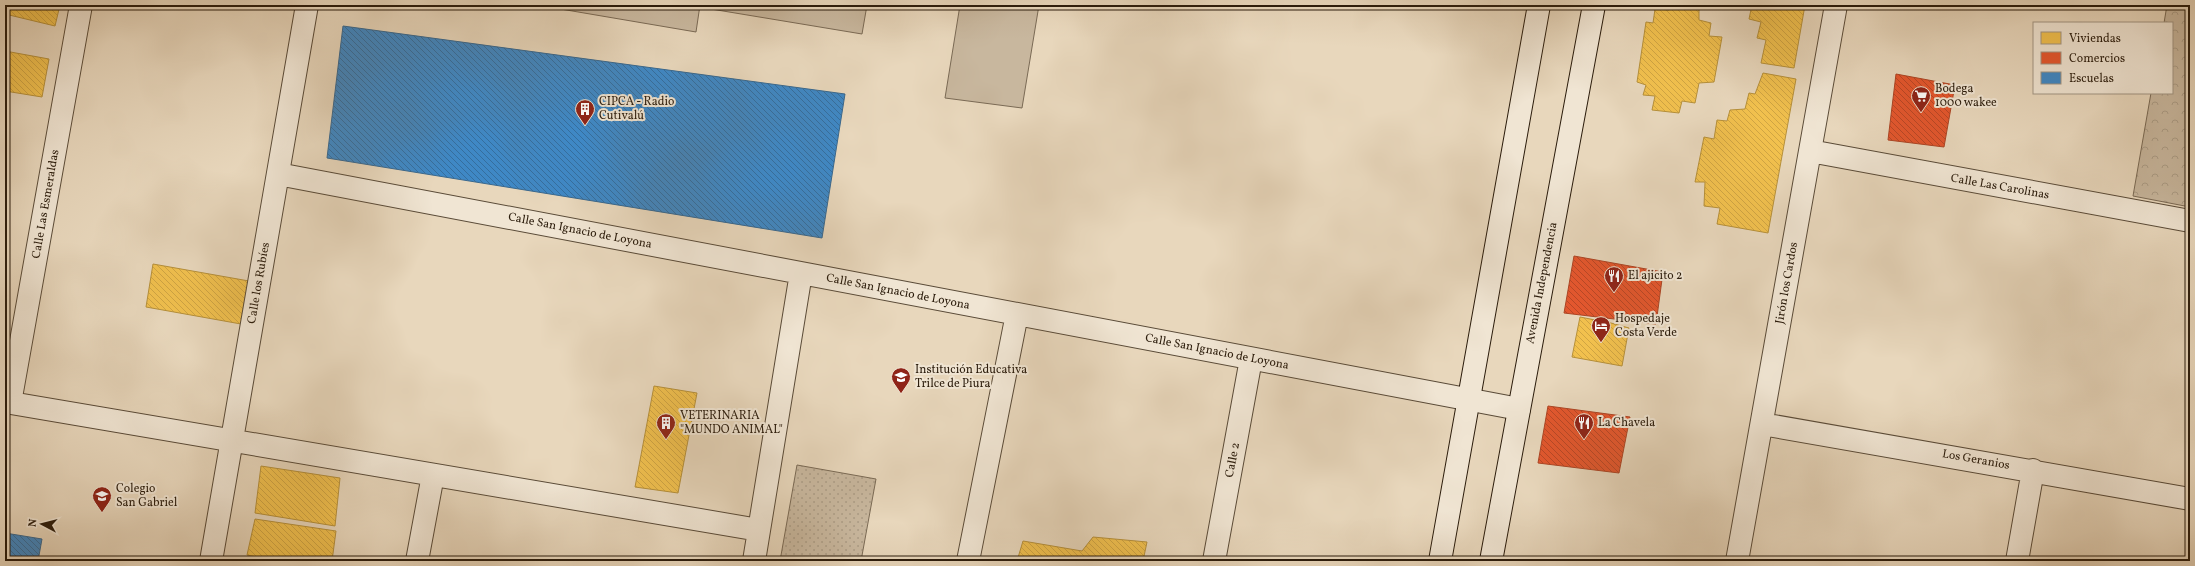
<svg xmlns="http://www.w3.org/2000/svg" width="2195" height="566" font-family="Vollkorn,serif">
	<defs>
		<pattern id="grass-dots" width="8" height="8" patternUnits="userSpaceOnUse"><rect width="8" height="8" fill="#c8b79e"/><path d="M2 2h.1M6 6h.1" fill="none" stroke="#ac9d87" stroke-width="1.8" stroke-linecap="round"/></pattern>
		<pattern id="park-crowns" width="20" height="18" patternUnits="userSpaceOnUse"><rect width="20" height="18" fill="#c8b79e"/><path d="M2 6a3 3 0 1 1 6 0M12 15a3 3 0 1 1 6 0" fill="none" stroke="#ac9d87"/></pattern>
		<pattern id="homes-back-hatch" width="6" height="6" patternUnits="userSpaceOnUse"><rect width="6" height="6" fill="#f2c14e"/><path d="M-1 5l2 2M0 0l6 6M5-1l2 2" fill="none" stroke="#d0a543"/></pattern>
		<pattern id="shops-back-hatch" width="6" height="6" patternUnits="userSpaceOnUse"><rect width="6" height="6" fill="#e4572e"/><path d="M-1 5l2 2M0 0l6 6M5-1l2 2" fill="none" stroke="#b94726"/></pattern>
		<pattern id="schools-back-hatch" width="6" height="6" patternUnits="userSpaceOnUse"><rect width="6" height="6" fill="#3f88c5"/><path d="M-1 5l2 2M0 0l6 6M5-1l2 2" fill="none" stroke="#356e9e"/></pattern>
	</defs>
	<rect width="100%" height="100%" fill="#e8d7bc"/>
	<filter id="stains"><feTurbulence type="fractalNoise" baseFrequency=".005" numOctaves="4"/><feColorMatrix values="0 0 0 0 .2 0 0 0 0 .09 0 0 0 0 .02 0 0 0 .5 -.17"/></filter>
	<radialGradient id="worn" r=".72"><stop offset=".6" stop-color="#630" stop-opacity="0"/><stop offset="1" stop-color="#630" stop-opacity=".3"/></radialGradient>
	<!-- grass -->
	<path fill="url(#grass-dots)" stroke="#7a6a55" d="M797,465L876,479L861,561H780Z"/>
	<!-- park -->
	<path fill="url(#park-crowns)" stroke="#7a6a55" d="M2167,5H2190V207L2133,196L2151,93H2172V23H2164Z"/>
	<!-- pitch -->
	<path fill="#c8b79e" stroke="#7a6a55" d="M537,5H700L696,32Z
		M712,5H867L862,34L711,9Z
		M960,5H1039L1022,108L945,98Z"/>
	<!-- homes -->
	<path fill="url(#homes-back-hatch)" stroke="#b6903a" d="M5,5H60L55,26L5,14Z
		M1671,5H1699V20L1711,23L1709,36L1722,37L1714,82L1699,83L1695,103L1682,101L1679,113L1652,110L1655,96L1643,95L1646,85L1637,82L1646,22L1653,23L1655,9L1669,10Z
		M1752,5H1805L1794,68L1761,63L1766,40L1757,38L1761,22L1749,19Z
		M5,51L49,59L42,97L5,91Z
		M1763,73L1796,79L1768,233L1717,224L1720,208L1704,206L1705,182H1695L1704,137L1714,139L1717,120L1727,121L1730,110L1745,109L1749,93L1755,94Z
		M153,264L249,281L241,324L146,307Z
		M1580,317L1611,323L1629,328L1622,366L1572,357Z
		M654,386L697,393L678,493L635,487Z
		M261,466L340,478L335,526L255,513Z
		M255,519L336,531L332,561H276L247,555Z
		M1093,537L1147,542L1143,561H1017L1023,541L1082,551Z"/>
	<!-- shops -->
	<path fill="url(#shops-back-hatch)" stroke="#ac4524" d="M1896,74L1955,85L1944,147L1888,140Z
		M1574,256L1663,272L1656,324L1564,313Z
		M1548,406L1630,417L1619,473L1538,463Z"/>
	<!-- schools -->
	<path fill="url(#schools-back-hatch)" stroke="#39688e" d="M343,26L845,94L822,238L327,158Z
		M5,533L42,539L38,561H5Z"/>
	<g fill="none" stroke-linecap="round" stroke-linejoin="round">
		<defs>
			<path id="minor" d="M1810,151L2190,221
				M278,174L1519,409
				M5,402L759,530
				M10,403L81,5
				M1762,424L2190,499
				M211,561L307,5
				M417,561L433,475
				M754,561L801,273
				M968,561L1017,314
				M1214,561L1251,359
				M1737,561L1836,5
				M2017,561L2033,470"/>
			<path id="secondary" d="M1440,561L1539,5
				M1491,561L1594,5"/>
		</defs>
		<!-- minor casing -->
		<use href="#minor" stroke="#5a4b38" stroke-width="24"/>
		<!-- secondary casing -->
		<use href="#secondary" stroke="#2b1c0c" stroke-width="24"/>
		<!-- minor -->
		<use href="#minor" stroke="#f0e5d3" stroke-width="22"/>
		<!-- secondary -->
		<use href="#secondary" stroke="#f0e5d3" stroke-width="22"/>
	</g>
	<!-- icons -->
	<defs>
		<symbol id="supermarket-pin" viewBox="-11 -11 22 30"><path d="M0 17L-7.5 6A9.5 9.5 0 1 1 7.5 6Z" fill="#8f2418" stroke="#f0e5d3"/><path d="M-6-5.5h2.5l.6 2H6L4.5 2H-2.5L-4.4-4H-6ZM-1.5 3.2a1.3 1.3 0 1 0 .1 0ZM3 3.2a1.3 1.3 0 1 0 .1 0Z" fill="#fff"/></symbol>
		<symbol id="building-pin" viewBox="-11 -11 22 30"><path d="M0 17L-7.5 6A9.5 9.5 0 1 1 7.5 6Z" fill="#8f2418" stroke="#f0e5d3"/><path d="M-4-6H4V6H1V3H-1V6H-4ZM-2.5-4.3h1.7v1.8h-1.7ZM.8-4.3h1.7v1.8H.8ZM-2.5-1h1.7V.8h-1.7ZM.8-1h1.7V.8H.8Z" fill="#fff"/></symbol>
		<symbol id="restaurant-pin" viewBox="-11 -11 22 30"><path d="M0 17L-7.5 6A9.5 9.5 0 1 1 7.5 6Z" fill="#8f2418" stroke="#f0e5d3"/><path d="M-5-6h1v4h1v-4h1v4h1v-4h1v5L-1.5 .5V6h-2V.5L-5-1ZM5-6V6H3V1.5H1.5Q1.5-4 5-6Z" fill="#fff"/></symbol>
		<symbol id="hotel-pin" viewBox="-11 -11 22 30"><path d="M0 17L-7.5 6A9.5 9.5 0 1 1 7.5 6Z" fill="#8f2418" stroke="#f0e5d3"/><path d="M-6-4.5h1.5V1H6V5H4.5V3h-9V5H-6ZM-4 0a1.8 1.8 0 1 1 3.6 0ZM.5 0V-2.5h3Q6-2.5 6 0Z" fill="#fff"/></symbol>
		<symbol id="school-pin" viewBox="-11 -11 22 30"><path d="M0 17L-7.5 6A9.5 9.5 0 1 1 7.5 6Z" fill="#8f2418" stroke="#f0e5d3"/><path d="M0-5L7-2L0 1L-7-2ZM-4 1L0 2.5L4 1V4Q0 6-4 4Z" fill="#fff"/></symbol>
	</defs>
	<g fill-rule="evenodd">
		<use href="#supermarket-pin" x="1910" y="85" width="22" height="30"/>
		<use href="#building-pin" x="574" y="98" width="22" height="30"/>
		<use href="#restaurant-pin" x="1603" y="265" width="22" height="30"/>
		<use href="#hotel-pin" x="1590" y="315" width="22" height="30"/>
		<use href="#school-pin" x="890" y="366" width="22" height="30"/>
		<use href="#building-pin" x="655" y="412" width="22" height="30"/>
		<use href="#restaurant-pin" x="1573" y="412" width="22" height="30"/>
		<use href="#school-pin" x="91" y="485" width="22" height="30"/>
	</g>
	<g text-anchor="middle" dominant-baseline="central" stroke-width="4" stroke-linejoin="round" paint-order="stroke">
		<!-- poi labels -->
		<g font-size="12" fill="#2b1c0c" stroke="#f0e5d3" text-anchor="start">
			<text x="1935" y="89">Bodega<tspan x="1935" dy="14">1000 wakee</tspan></text>
			<text x="599" y="102">CIPCA - Radio<tspan x="599" dy="14">Cutivalú</tspan></text>
			<text x="1628" y="276">El ajicito 2</text>
			<text x="1615" y="319">Hospedaje<tspan x="1615" dy="14">Costa Verde</tspan></text>
			<text x="915" y="370">Institución Educativa<tspan x="915" dy="14">Trilce de Piura</tspan></text>
			<text x="680" y="416">VETERINARIA<tspan x="680" dy="14">"MUNDO ANIMAL"</tspan></text>
			<text x="1598" y="423">La Chavela</text>
			<text x="116" y="489">Colegio<tspan x="116" dy="14">San Gabriel</tspan></text>
		</g>
		<!-- street labels -->
		<g font-size="12" fill="#2b1c0c" stroke="#f0e5d3">
			<text transform="translate(2000 187) rotate(10)">Calle Las Carolinas</text>
			<text transform="translate(46 204) rotate(-80)">Calle Las Esmeraldas</text>
			<text transform="translate(580 231) rotate(11)">Calle San Ignacio de Loyona</text>
			<text transform="translate(259 283) rotate(-80)">Calle los Rubíes</text>
			<text transform="translate(1542 283) rotate(-79)">Avenida Independencia</text>
			<text transform="translate(1787 283) rotate(-80)">Jirón los Cardos</text>
			<text transform="translate(898 292) rotate(11)">Calle San Ignacio de Loyona</text>
			<text transform="translate(1217 352) rotate(11)">Calle San Ignacio de Loyona</text>
			<text transform="translate(1233 460) rotate(-79)">Calle 2</text>
			<text transform="translate(1976 460) rotate(10)">Los Geranios</text>
		</g>
	</g>
	<!-- margin -->
	<rect width="2195" height="566" fill="none" stroke="#e8d7bc" stroke-width="20"/>
	<rect x="6" y="6" width="2183" height="554" fill="none" stroke="#2b1c0c" stroke-width="2"/>
	<rect x="10" y="10" width="2175" height="546" fill="none" stroke="#2b1c0c"/>
	<!-- legend -->
	<rect x="2033" y="22" width="140" height="72" fill="#f0e5d3" stroke="#a19583"/>
	<rect x="2041" y="32" width="20" height="12" fill="#f2c14e" stroke="#a19583"/>
	<text x="2069" y="42" font-size="12" fill="#2b1c0c">Viviendas</text>
	<rect x="2041" y="52" width="20" height="12" fill="#e4572e" stroke="#a19583"/>
	<text x="2069" y="62" font-size="12" fill="#2b1c0c">Comercios</text>
	<rect x="2041" y="72" width="20" height="12" fill="#3f88c5" stroke="#a19583"/>
	<text x="2069" y="82" font-size="12" fill="#2b1c0c">Escuelas</text>
	<!-- north arrow -->
	<g transform="translate(42 524) rotate(277)" stroke="#f0e5d3" stroke-width="3" paint-order="stroke">
	<path d="M0-3L7 15L0 10L-7 15Z" fill="#2b1c0c"/>
	<text y="-6" font-size="11" font-weight="bold" text-anchor="middle" fill="#2b1c0c">N</text>
	</g>
	<rect width="100%" height="100%" filter="url(#stains)"/>
	<rect width="100%" height="100%" fill="url(#worn)"/>
</svg>
